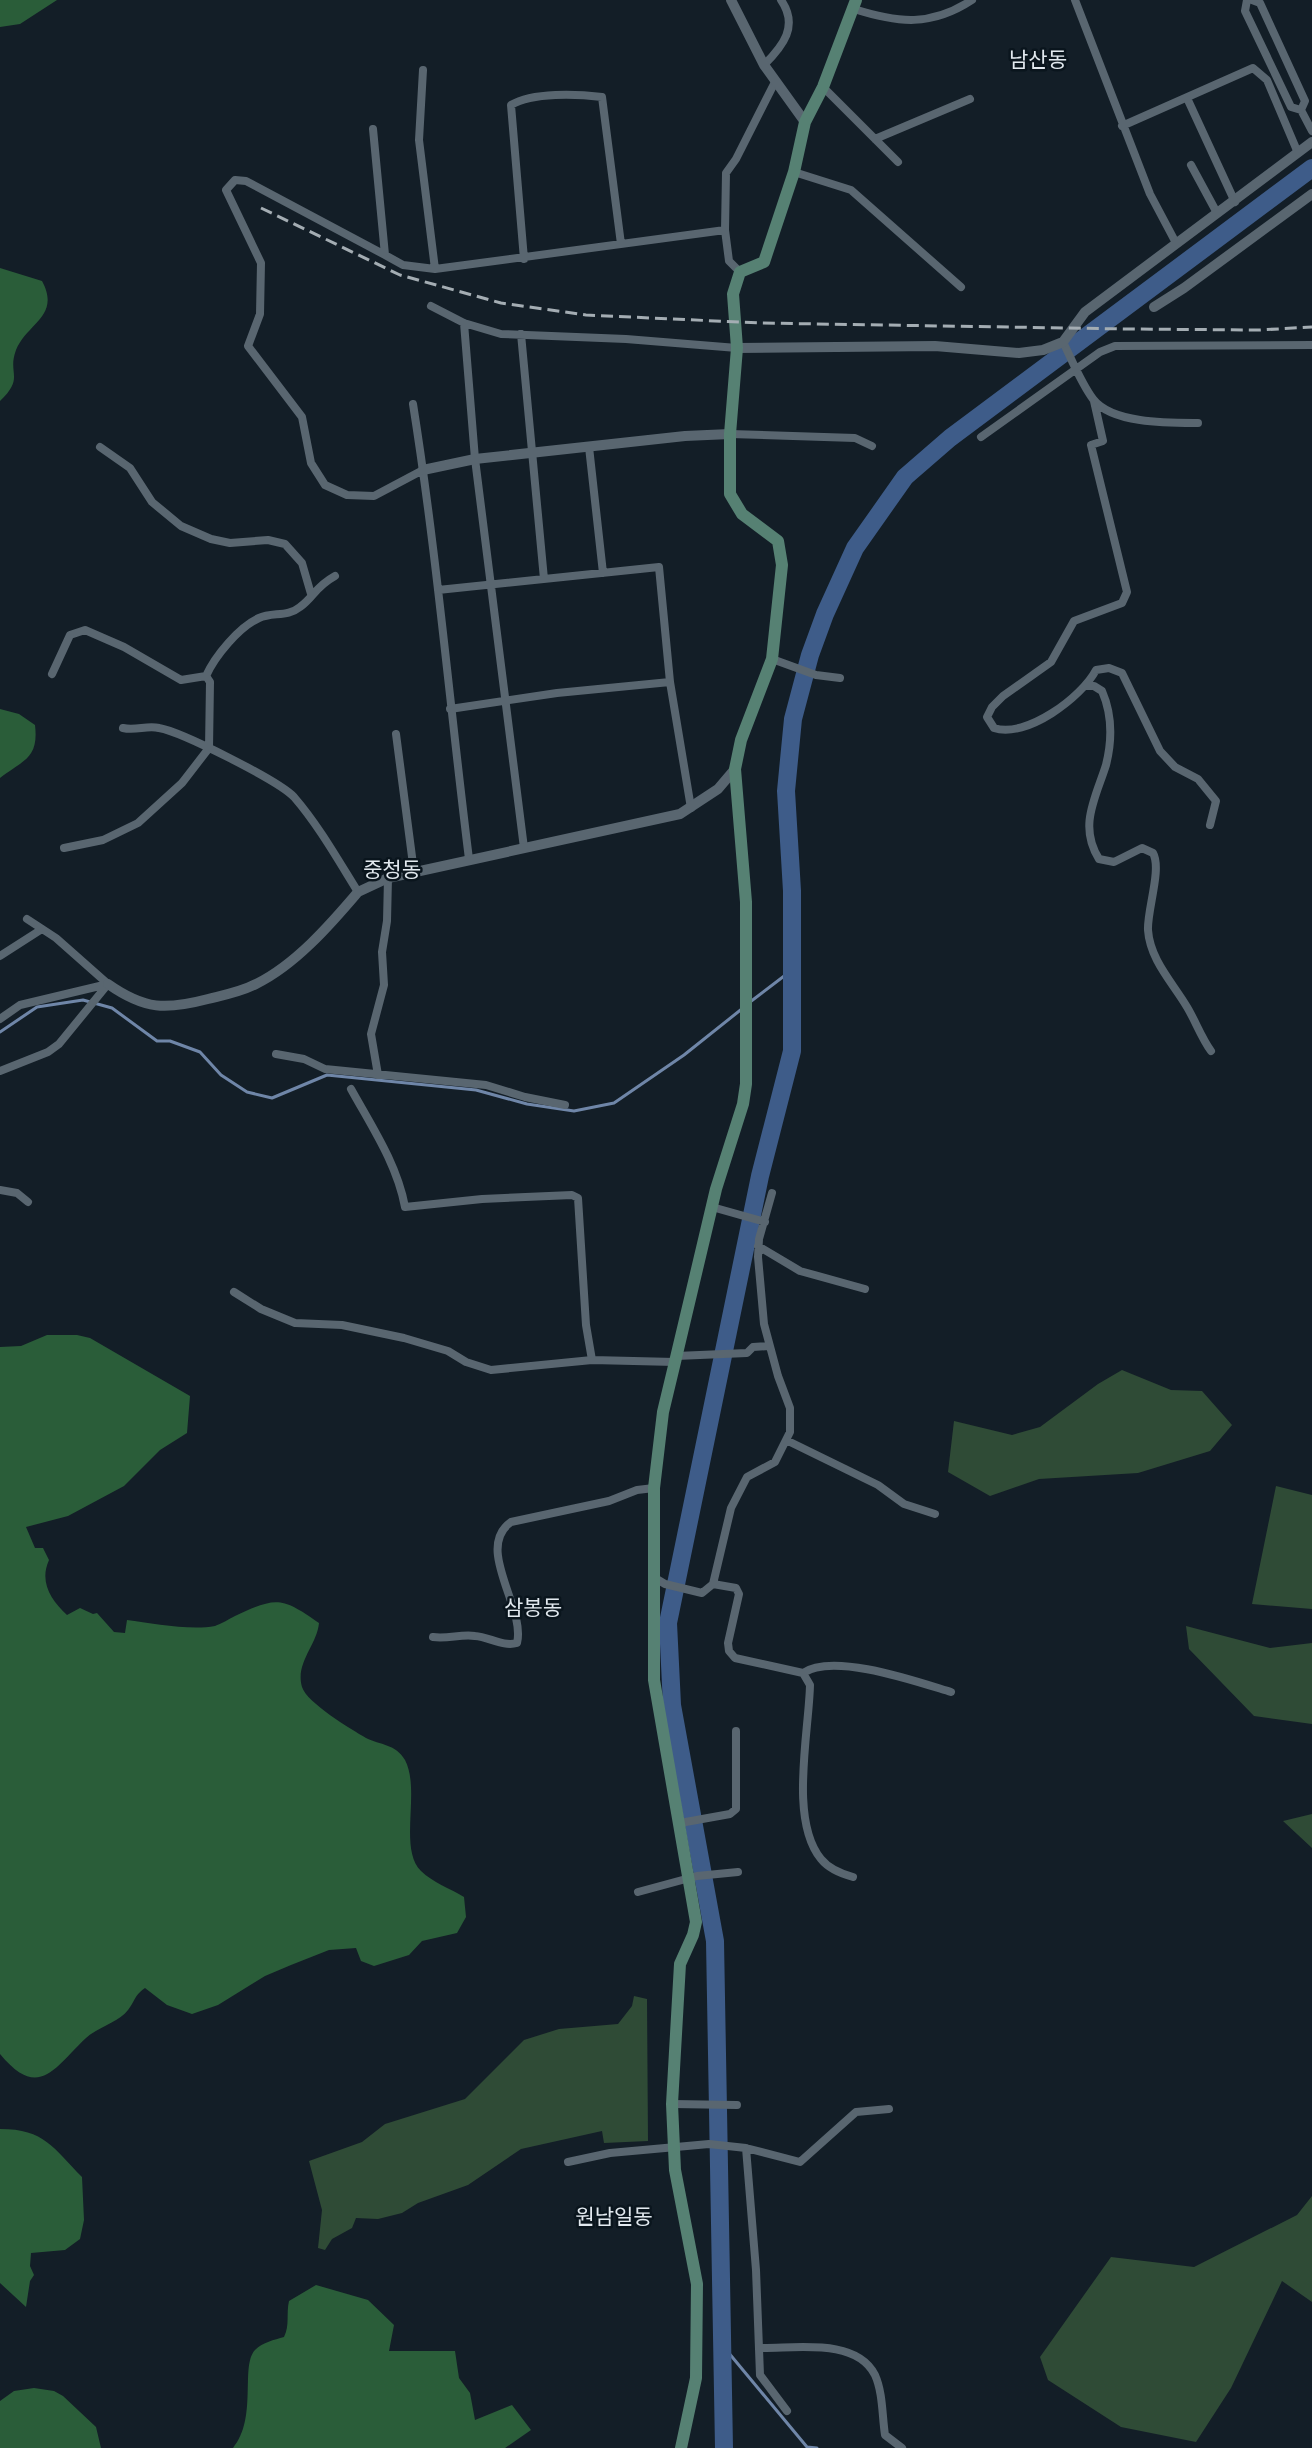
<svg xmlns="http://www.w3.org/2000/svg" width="1312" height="2448" font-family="'PT Sans','Noto Sans KR',sans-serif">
	<rect width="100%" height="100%" fill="#131e27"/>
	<!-- green -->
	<path fill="#2f4b36" d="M1122,1370L1171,1390L1202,1391L1232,1425L1210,1451L1138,1473L1039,1479L990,1496L948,1472L954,1421L1012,1435L1040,1427L1098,1384Z
		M1276,1486L1312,1495V1609L1252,1604Z
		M1186,1626L1270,1648L1312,1643V1724L1254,1716L1189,1649Z
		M1312,1814V1848L1283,1821Z
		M634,1996L647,1999L648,2141L604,2143L602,2131L521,2149L468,2185L418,2203L402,2213L378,2219L356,2218L352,2228L332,2239L325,2250L318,2248L322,2210L309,2161L362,2142L385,2124L465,2099L524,2040L559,2029L618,2024L632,2006Z
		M1312,2196V2302L1282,2281L1231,2388L1196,2442L1121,2427L1048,2380L1040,2357L1111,2257L1194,2267L1297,2215Z"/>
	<!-- forest -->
	<path fill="#2a5d39" d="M0,0H57L20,24L0,27Z
		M0,268L42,281C61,316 27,323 16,350C7,374 25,377 0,401Z
		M0,709L19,714L35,725C39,759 23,760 0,778Z
		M47,1335H77L90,1338L190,1396L187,1433L160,1450L124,1486L68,1516L26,1527L35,1548H43L49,1560C39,1582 51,1600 67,1615L80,1608L93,1614L97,1613L114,1632L125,1633L127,1620C152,1623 190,1631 215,1626C221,1624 229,1619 235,1616C276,1597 281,1596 319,1623C317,1645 295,1663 302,1687C307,1703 351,1729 366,1738C380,1745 396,1744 405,1760C421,1791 398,1848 421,1871C432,1882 451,1889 464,1897L466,1917L457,1933L422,1941L409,1955L374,1966L361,1961L356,1948L329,1950L291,1965L265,1976L218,2005L192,2014L167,2005L145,1988C133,1997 136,2000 128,2010C119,2022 98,2027 86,2038C54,2068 39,2101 0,2054V1347L21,1346Z
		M0,2129C45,2129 53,2148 82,2177L84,2220L80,2239L65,2250L31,2253L30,2266L34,2275L30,2281L26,2307L0,2283Z
		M316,2285L368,2300L394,2325L389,2351H455L459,2378L470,2393L475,2420L512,2405L531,2430L505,2448H233C258,2418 240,2366 255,2350C263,2342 274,2340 284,2337C290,2325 286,2314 289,2301Z
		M34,2388L54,2391L63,2396L96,2427L101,2448H0V2401L14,2391Z"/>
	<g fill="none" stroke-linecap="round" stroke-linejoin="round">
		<!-- stream -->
		<path stroke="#6f86a8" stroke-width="3" d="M750,1002L792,970
			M0,1032L37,1007L83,1000L112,1008L157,1041H170L200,1052L221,1075L247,1092L272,1098L327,1075L476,1090L527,1104L574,1111L614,1103L684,1055L743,1008
			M723,2346L807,2447L817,2448"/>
		<!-- river -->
		<path stroke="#3e5c89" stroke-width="18" d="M724,2448L715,1941L672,1705L668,1623L760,1176L792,1051V891L786,791L793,719L810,655L825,614L855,548L905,477L950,438L1312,168"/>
		<!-- minor -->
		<path stroke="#596670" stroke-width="8" d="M1075,0L1150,194L1176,243
			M1247,0L1245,11L1291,107L1301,110
			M1252,0L1260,3L1305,101L1301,110L1312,131
			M854,9C898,23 931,27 972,0
			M764,65C783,46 799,26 781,0
			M423,70L419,140L435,269
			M823,87L898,162
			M1187,98L1235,202
			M1122,126L1253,68L1267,80L1298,153
			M373,129L385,255L403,265L435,269L725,230L729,261L740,272
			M875,139L970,99
			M1191,165L1217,213
			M794,172L851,190L961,287
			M725,230L726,173L736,159L775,82
			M385,255L246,181L235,180L226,190L261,263L260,314L248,346L302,417L311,463L325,485L347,495L374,496L423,470
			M524,259L511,105C533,92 577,94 602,97L621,244
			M431,306L464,323L501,334L626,339L737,348
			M464,323L475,459L524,848
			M521,334L544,579
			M1063,342C1072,360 1081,383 1093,399C1112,424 1170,423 1198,423
			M1094,401L1103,441L1091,445L1127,592L1122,603L1074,621L1051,662L1003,696L992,707L987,717L994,728C1026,739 1082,697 1096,670L1109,668L1122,673L1160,751L1175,767L1198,779L1216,801L1210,825
			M413,404C437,555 450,708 469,859
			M730,434L855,438L872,446
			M981,437L1100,352L1115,346L1312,345
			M100,447L130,468L152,502L181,526L211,539L230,543L268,540L285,544L302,563L311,594
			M589,447L603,573
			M438,590L659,567L670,682L691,808
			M772,659L816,675L840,678
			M52,674L70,635L85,630L124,647L181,680L206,676L210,682L209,748L182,783L138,823L103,840L64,848
			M206,676C215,656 239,627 259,618C272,612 288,617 300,607C314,597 315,587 335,576
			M1087,686H1094L1102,691C1112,714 1112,741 1106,765C1096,797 1078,826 1099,859L1114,862L1142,848L1153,853C1162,869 1147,910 1148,930C1150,960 1173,983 1187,1007C1196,1022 1201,1037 1211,1051
			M450,709L557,693L670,682
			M123,728C136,731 147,725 159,728C182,732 279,781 294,797C319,826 338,860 358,892
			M396,734L414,872
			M27,919L56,938L108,984
			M0,956L42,929
			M0,1019L20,1005L108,984
			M276,1054L304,1059L325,1069L486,1085L525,1097L565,1105
			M0,1071L48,1052L59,1044L108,984
			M378,1075L371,1034L384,985L382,952L387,921L388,878
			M351,1089C372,1127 397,1164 405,1207L482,1199L572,1195L578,1198L586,1325L592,1360
			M0,1190L17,1193L28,1202
			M712,1207L765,1222
			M758,1246L800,1271L865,1289
			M234,1292L261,1309L295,1323L342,1325L404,1338L448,1351L466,1362L491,1370L592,1360L675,1362
			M676,1356L747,1353L753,1347L769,1346
			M788,1441L878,1485L904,1504L935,1514
			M655,1578L665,1584L702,1593L713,1584L731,1508L747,1477L775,1462L790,1432V1408L778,1376L764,1324L758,1257L759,1239L772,1193
			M713,1584L736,1588L739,1594L728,1643L729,1651L735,1658L803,1673C833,1652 918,1682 951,1692
			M433,1637C448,1639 461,1634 475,1636C489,1637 503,1647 517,1643C526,1608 474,1548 511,1522L609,1501L637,1490L654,1488
			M803,1673L810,1685C809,1732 789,1820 821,1859C829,1869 842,1874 853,1877
			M680,1823L730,1814L736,1809V1731
			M638,1892L697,1876L738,1872
			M672,2104L737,2105
			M746,2148L756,2270L760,2375L787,2411
			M568,2162L610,2153L709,2144L746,2148L800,2162L856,2112L889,2109
			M759,2348C794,2349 856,2337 875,2375C883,2393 882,2415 885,2435L902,2448"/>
		<!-- tertiary -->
		<path stroke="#596670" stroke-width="10" d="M731,0L764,65L805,122
			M1154,307L1184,288L1312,194
			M737,348L935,346L1019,353L1043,350L1063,342L1085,312L1312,142
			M423,470L475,459L685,436L730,434
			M108,984C145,1010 166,1010 208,999C224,995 241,992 256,984C295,965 330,925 358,892L388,878L680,814L718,789L735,769"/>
		<!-- secondary -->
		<path stroke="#568173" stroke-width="12" d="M681,2448L696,2378L697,2284L675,2170L672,2104L680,1964L693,1935L696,1922L654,1680V1488L663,1412L675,1362L716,1189L743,1104L746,1084V902L735,769L741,740L772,659L782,565L778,541L742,514L730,494V434L737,348L733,294L740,272L764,262L794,172L805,122L823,87L856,0"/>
		<!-- rail -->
		<path stroke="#a4adb3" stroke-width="3" stroke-dasharray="12 6" stroke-linecap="butt" d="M261,208L400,275L501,303L586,315L760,323L1127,329L1259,330L1312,327"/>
	</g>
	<g text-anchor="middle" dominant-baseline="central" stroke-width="5" stroke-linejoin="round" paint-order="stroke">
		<!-- quarter labels -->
		<g font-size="21" fill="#e2e9ef" stroke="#0a151d">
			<text x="1038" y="59">남산동</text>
			<text x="392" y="869">중청동</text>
			<text x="533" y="1607">삼봉동</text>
			<text x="614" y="2216">원남일동</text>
		</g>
	</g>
</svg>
